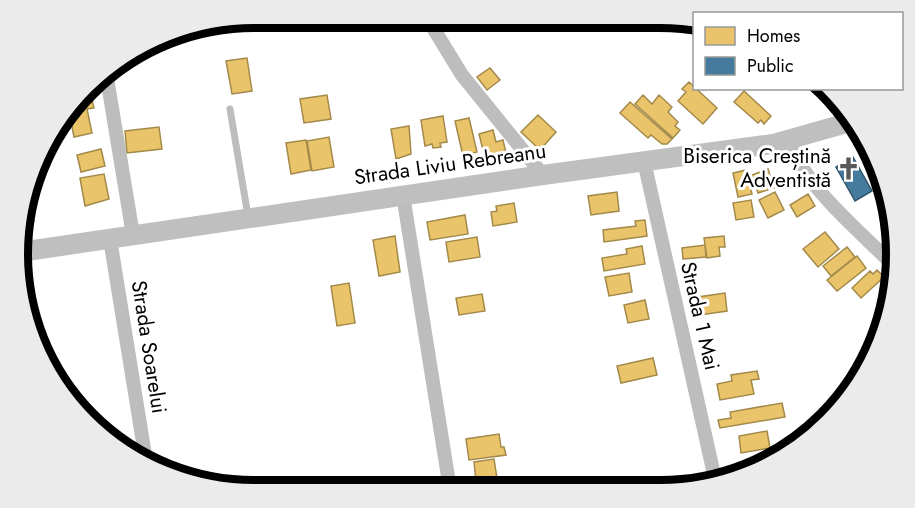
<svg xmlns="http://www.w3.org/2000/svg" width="915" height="508" font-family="Jost,sans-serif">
	<rect width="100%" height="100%" fill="#fff"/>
	<!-- homes -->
	<path fill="#e9c46a" stroke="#a3894a" stroke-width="1.5" d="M247,58L252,91L232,94L226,61Z
		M490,68L500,80L487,90L477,77Z
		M689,82L717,108L703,124L678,101L686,92L682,89Z
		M744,91L771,116L764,124L761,120L758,123L734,102Z
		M327,95L331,119L304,123L300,99Z
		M643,95L652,104L659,95L672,107L668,112L678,122L675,126L680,130L673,138L635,104Z
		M91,96L94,108L87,109L92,133L74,137L69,111L81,98Z
		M630,102L672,139L667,144H662L651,135L648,138L620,113Z
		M538,115L556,132L540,150L521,132Z
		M443,116L447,142L440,143L441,147L433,148L432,144L425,146L421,120Z
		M469,118L477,152L463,156L455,121Z
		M409,126L411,154L396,159L391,129Z
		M159,127L162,149L127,153L125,131Z
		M493,130L496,142L503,140L506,153L485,158L479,134Z
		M329,137L334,167L312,171L307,141Z
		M306,140L311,170L291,174L286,143Z
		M101,149L105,166L81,172L77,155Z
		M768,169L774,188L758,193L752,175Z
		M746,170L752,194L738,197L733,173Z
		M104,174L109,199L85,206L80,178Z
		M34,188L36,197L29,198L34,222L23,224L26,193L28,189Z
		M617,192L619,211L591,215L588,196Z
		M775,192L784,210L768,218L759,200Z
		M808,194L815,206L797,217L790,205Z
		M751,200L754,217L736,220L733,203Z
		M514,203L517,222L493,226L491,212L497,211L496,206Z
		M465,215L468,234L430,240L427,222Z
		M645,220L647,236L604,242L603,230L636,226L635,221Z
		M825,232L839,249L818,267L803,249Z
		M395,236L400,272L379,276L373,240Z
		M724,236L725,247H719L720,256L707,258L704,238Z
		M477,237L480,257L449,262L446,242Z
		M705,245L706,257L683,259L682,248Z
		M642,246L645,264L604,271L602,258L627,254L626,249Z
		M847,247L855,257L831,276L823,266Z
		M857,256L866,268L837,291L827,280Z
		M877,270L884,277L861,298L852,288L870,271L873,274Z
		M629,273L632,292L609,296L605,277Z
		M349,283L355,323L337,326L331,286Z
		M725,293L727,311L700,315L698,297Z
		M482,294L485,311L459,315L456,298Z
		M645,300L649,319L628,323L624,305Z
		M653,358L657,375L621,383L617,366Z
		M757,371L759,379L751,380L754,394L720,400L717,384L732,381L731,375Z
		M782,403L785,417L720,428L718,420L731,418L730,412Z
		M767,431L770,448L741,453L739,436Z
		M499,434L501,447H504L506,455L469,460L466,439Z
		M494,459L497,478L476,481L474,462Z"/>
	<!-- public -->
	<path fill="#457b9d" stroke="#30566e" stroke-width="1.5" d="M853,157L872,191L855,201L836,167Z"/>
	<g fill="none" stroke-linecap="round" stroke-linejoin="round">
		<!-- lane -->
		<path stroke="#bdbdbd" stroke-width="7" d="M230,109L248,216"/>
		<!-- street -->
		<path stroke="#bdbdbd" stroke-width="14" d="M427,18L462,75L543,175
			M106,72L133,235
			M789,140C806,189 858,229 894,266
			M644,161L715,479
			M403,195L450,489
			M110,239L146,461"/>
		<!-- secondary -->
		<path stroke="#bfbfbf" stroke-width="20" d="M20,252L543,175L773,144L854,121"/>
	</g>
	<!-- icons -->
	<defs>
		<symbol id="church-bare" viewBox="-9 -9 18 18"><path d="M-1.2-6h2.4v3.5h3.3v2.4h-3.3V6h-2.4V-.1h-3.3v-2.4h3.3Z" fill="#595959" stroke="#fff" stroke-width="2.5" paint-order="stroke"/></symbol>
	</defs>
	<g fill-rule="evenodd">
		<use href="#church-bare" x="832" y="152" width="33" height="33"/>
	</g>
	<g text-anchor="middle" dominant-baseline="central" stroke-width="6" stroke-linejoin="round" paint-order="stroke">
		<!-- poi labels -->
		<g font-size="21" fill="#000" stroke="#fff" text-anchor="end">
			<text x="831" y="156">Biserica Creștină<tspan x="831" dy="24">Adventistă</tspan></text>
		</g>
		<!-- street labels -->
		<g font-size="21" fill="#000" stroke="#fff">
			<text transform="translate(450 164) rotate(-8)">Strada Liviu Rebreanu</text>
			<text transform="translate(700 316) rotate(77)">Strada 1 Mai</text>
			<text transform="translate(149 347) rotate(81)">Strada Soarelui</text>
		</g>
	</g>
	<!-- crop -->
	<path d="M0 0H915V508H0ZM254 28H660A226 226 0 0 1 886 254V254A226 226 0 0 1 660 480H254A226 226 0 0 1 28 254V254A226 226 0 0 1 254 28Z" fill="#ebebeb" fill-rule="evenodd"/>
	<path fill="none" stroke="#000" stroke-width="8" d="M254 28H660A226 226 0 0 1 886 254V254A226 226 0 0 1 660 480H254A226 226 0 0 1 28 254V254A226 226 0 0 1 254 28Z"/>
	<!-- legend -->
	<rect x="693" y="12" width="210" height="78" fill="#ffffff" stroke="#999999" stroke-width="1.5"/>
	<rect x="705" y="27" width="30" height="18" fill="#e9c46a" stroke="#999999" stroke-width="1.5"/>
	<text x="747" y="42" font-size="18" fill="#000000">Homes</text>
	<rect x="705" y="57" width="30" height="18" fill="#457b9d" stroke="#999999" stroke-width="1.5"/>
	<text x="747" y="72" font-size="18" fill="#000000">Public</text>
</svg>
